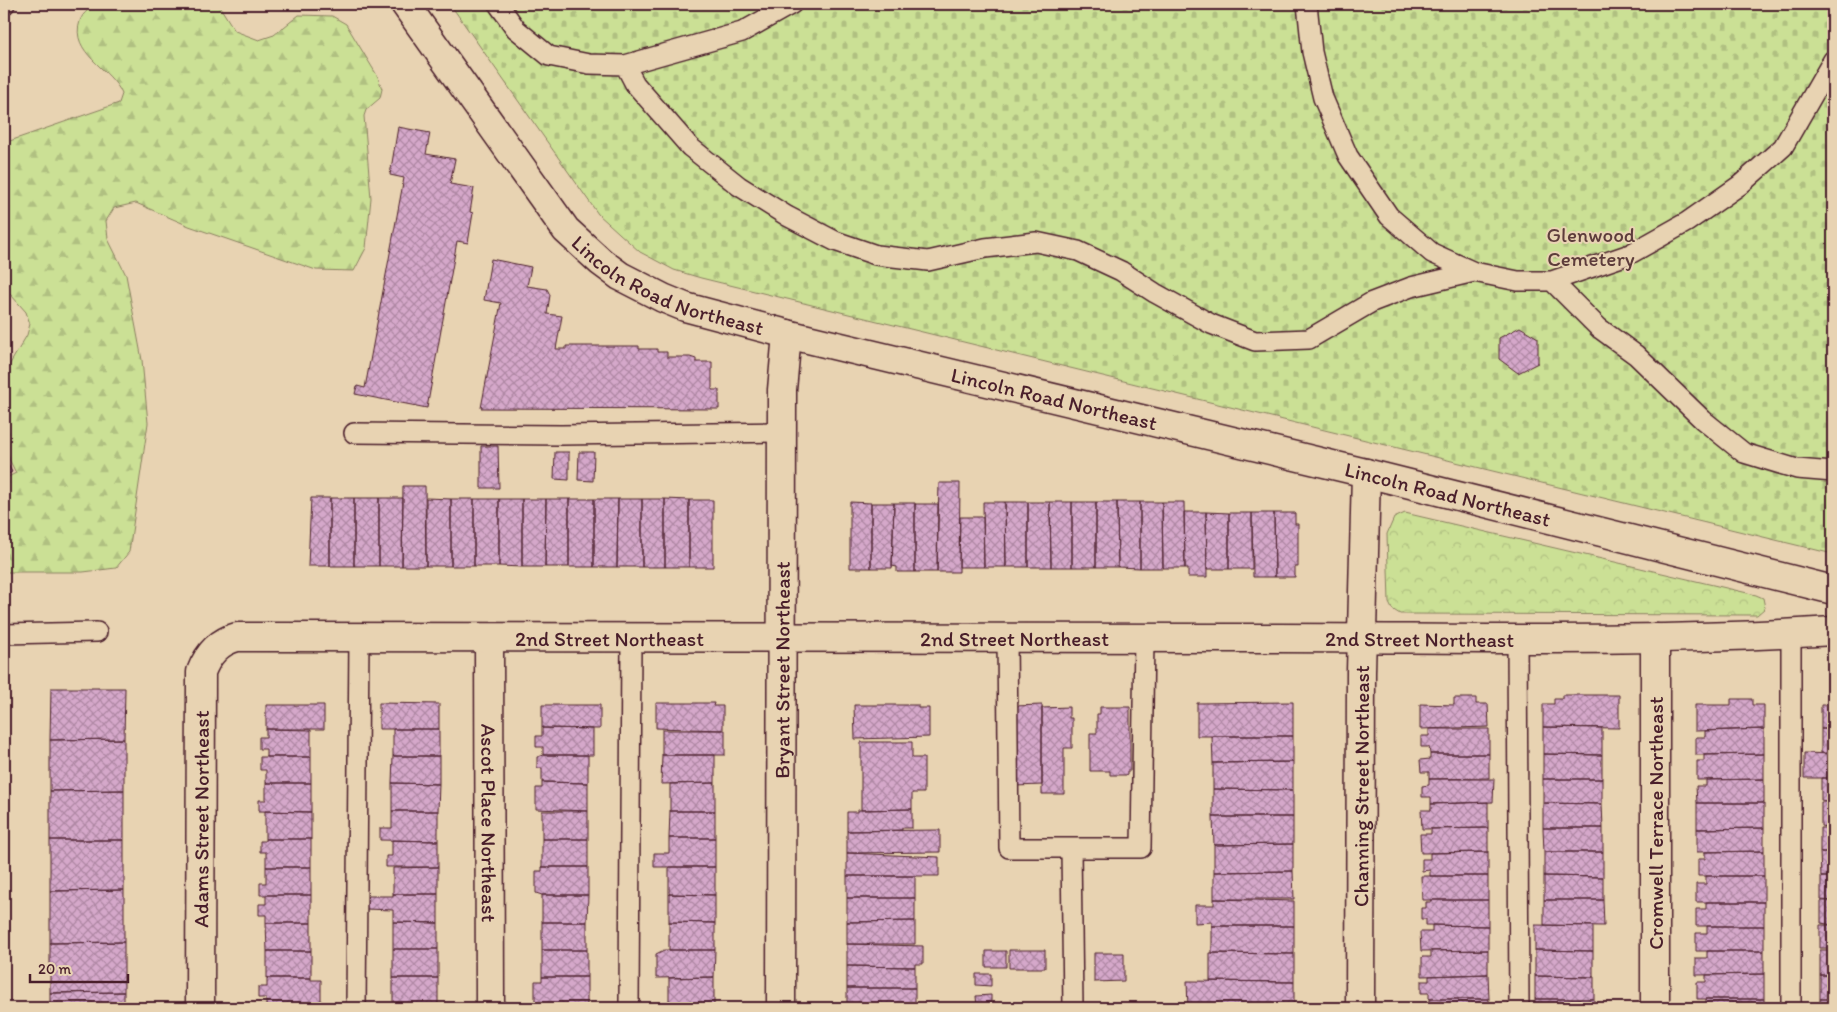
<svg xmlns="http://www.w3.org/2000/svg" width="1837" height="1012" font-family="Itim,sans-serif">
	<defs>
		<pattern id="forest-firs" width="22" height="20" patternUnits="userSpaceOnUse" patternTransform="scale(1.25)"><rect width="22" height="20" fill="#cbe095"/><path d="M5 1l3.5 6h-7zM16 11l3.5 6h-7z" fill="#b0c081"/></pattern>
		<pattern id="cemetery-stones" width="16" height="16" patternUnits="userSpaceOnUse" patternTransform="scale(1.25)"><rect width="16" height="16" fill="#cbe095"/><path d="M2 7V4a2 2 0 0 1 4 0v3zM10 15v-3a2 2 0 0 1 4 0v3z" fill="#b0c081"/></pattern>
		<pattern id="park-crowns" width="20" height="18" patternUnits="userSpaceOnUse" patternTransform="scale(1.25)"><rect width="20" height="18" fill="#cbe095"/><path d="M2 6a3 3 0 1 1 6 0M12 15a3 3 0 1 1 6 0" fill="none" stroke="#b0c081"/></pattern>
		<pattern id="building-cross-hatch" width="8" height="8" patternUnits="userSpaceOnUse" patternTransform="scale(1.25)"><rect width="8" height="8" fill="#d5a8ca"/><path d="M0 0l8 8M0 8l8-8" fill="none" stroke="#af88a4"/></pattern>
	</defs>
	<rect width="100%" height="100%" fill="#e8d3b2"/>
	<filter id="ink" filterUnits="userSpaceOnUse"><feTurbulence type="fractalNoise" baseFrequency=".02" numOctaves="2"/><feDisplacementMap in="SourceGraphic" scale="10" xChannelSelector="R" yChannelSelector="G"/><feConvolveMatrix kernelMatrix="1 2 1 2 8 2 1 2 1" color-interpolation-filters="sRGB"/></filter>
	<g filter="url(#ink)">
		<!-- forest -->
		<path fill="url(#forest-firs)" stroke="#8a8060" d="M100,4H206L220,7L235,31L259,40L274,35L299,15L332,16L346,24L378,77L382,89L380,98L366,110L364,116L371,198L366,248L354,271L316,270L189,226L136,203L114,208L106,221L108,239L126,275L142,360L148,423L129,552L116,568L83,572H4V479L16,473L4,449V374L27,335L30,324L26,312L4,287V143L119,103L122,94C111,68 69,53 80,21C83,12 91,7 100,4Z"/>
		<!-- cemetery -->
		<path fill="url(#cemetery-stones)" stroke="#8a8060" d="M450,4H1833V554L701,278L674,270L640,252L598,214Z"/>
		<!-- park -->
		<path fill="url(#park-crowns)" stroke="#8a8060" d="M1405,513L1756,595L1763,598L1765,608L1757,615L1400,614L1392,609L1389,603L1387,534L1394,518Z"/>
		<!-- building -->
		<path fill="url(#building-cross-hatch)" stroke="#4a1f2b" d="M398,127L430,133L426,154L455,159L450,184L474,188L470,212L473,213L468,243L457,241L427,408L355,394L357,386L365,388L404,178L390,175Z
			M491,259L531,267L527,286L547,289L550,295L547,314L562,316L556,349H566V346H639V349H657V352H667V357H690L696,359V362H712V390H719V409L481,408L501,303L484,300Z
			M1520,327L1538,338V363L1518,373L1499,359V338Z
			M481,446H498L499,488H481Z
			M555,452H569V480L554,479Z
			M579,452H594L593,481L578,480Z
			M4,457L12,472L4,476Z
			M939,483H960L959,572H937Z
			M403,486H425L426,566H402Z
			M311,498H330V566H308Z
			M330,498H354V566H330Z
			M354,498H379V566H354Z
			M379,498H403L402,566H379Z
			M426,498L451,499V566H426Z
			M451,499H474V566H451Z
			M474,499H499V566H474Z
			M499,499H522V567L499,566Z
			M522,499H546L545,567H522Z
			M546,499H569V567H545Z
			M569,499H594V567H569Z
			M594,499H618L617,567H594Z
			M618,499H642V567H617Z
			M642,499H665V567H642Z
			M665,499L689,500V567H665Z
			M689,500H713V567H689Z
			M850,502L871,503V568H850Z
			M983,502H1005L1006,567H984Z
			M1005,502H1028V567H1006Z
			M1028,502H1050L1051,567H1028Z
			M1050,502H1072V567H1051Z
			M1072,502H1096V567H1072Z
			M1096,502H1117L1118,567H1096Z
			M1117,502H1140V568L1118,567Z
			M1140,502H1162L1163,568H1140Z
			M1162,502H1184L1185,568H1163Z
			M871,503H894L892,568H871Z
			M894,503H915V572H897V567L892,566Z
			M915,504H938L937,572H915Z
			M1184,512H1206L1207,577H1188V568H1185Z
			M1206,512L1229,513V569H1207Z
			M1229,513H1252V569H1229Z
			M1252,513H1274L1275,577H1253Z
			M1274,513H1295V524H1298V567H1295V577H1275Z
			M960,517H983L984,567H959Z
			M51,688H125L124,739L50,740Z
			M1562,695H1619V728L1543,727V704H1554V699H1562Z
			M1454,698H1476V704H1488L1489,727L1420,729V704L1454,705Z
			M1731,699H1752V705H1764V729L1695,731V705H1731Z
			M1831,700H1833V729H1821V705H1831Z
			M1293,702V736H1197V703Z
			M379,703L439,704V729H379Z
			M656,703H714L713,706H723V730L656,728Z
			M266,705H324V729H266Z
			M542,705H600V729L542,728Z
			M854,705H918V708H929V737L855,739Z
			M1042,705V785L1015,786L1014,706Z
			M1069,707V718H1072V748H1064V794H1042V708Z
			M1100,707H1130V771H1127V775H1110V771H1090V733H1097V714H1100Z
			M1543,727L1602,728V755L1543,754Z
			M542,728L593,729V755H543V747H536V736H542Z
			M266,729L311,730V757H266V749H259V737H266Z
			M393,729H439V756H393Z
			M1429,729H1489V754H1430L1429,747H1421V736H1429Z
			M1764,729V754L1696,755V737H1705V731Z
			M1821,729H1833V753H1821Z
			M662,730H725V755H662Z
			M1212,736H1293V762L1213,763Z
			M124,739V790L50,791V740Z
			M861,742H912V758H924V793H912V809L861,810Z
			M1804,753L1833,754V778H1804Z
			M1430,754H1489V778L1429,779V772H1421L1420,760L1430,759Z
			M1543,754L1602,755V779H1543Z
			M1764,754V779L1697,780V761H1704V755Z
			M543,755H588V783L542,782V768H537V757Z
			M662,755H715V783L661,784Z
			M393,756H439V784L392,783Z
			M260,757H311V783H266V770H260Z
			M1293,762V790L1213,789V763Z
			M1821,778H1833V802L1821,800Z
			M1429,779H1494L1493,802L1431,804V797H1422V786L1429,785Z
			M1543,779H1602V804L1543,803Z
			M1764,779V803H1697L1696,786H1706V780Z
			M542,782L588,783V811L536,809V788H542Z
			M266,783H311V812L259,811V800H266Z
			M392,783L439,784L438,811H392Z
			M715,783V811H670V784Z
			M1213,789L1293,790V817H1213Z
			M124,790V840H50V791Z
			M1488,802V828L1422,829L1421,810H1431V804Z
			M1821,802H1833V828L1821,826Z
			M1543,803L1602,804L1603,828H1543Z
			M1697,803H1764V828L1697,829Z
			M912,809V828H902V830L847,831V812H858V810Z
			M265,811L311,812V839H265Z
			M392,811H438V841L380,840V828H392Z
			M542,811H588V839H542Z
			M670,811H715V838H669Z
			M1213,817H1293V844L1214,845Z
			M1488,828V852L1421,853L1420,834H1431V829Z
			M1543,828H1603V852H1544Z
			M1764,828V851L1697,852V829Z
			M1820,828H1833V852H1820Z
			M940,830V852L847,853V831Z
			M669,838H715V867H654V853H669Z
			M265,839H311V867H266V852H260V841H265Z
			M542,839H588V867H542Z
			M50,840H124V890L50,891Z
			M392,840L438,841V867H386V856H392Z
			M1293,844V871L1214,872V845Z
			M1764,851V876H1698V859H1705V852Z
			M1488,852V876H1430V870L1422,871V859H1430V853Z
			M1544,852H1603V877L1544,876Z
			M1820,852H1833V877H1821Z
			M847,853L939,857V876H847Z
			M266,867H311V895H260V883H266Z
			M438,867V894H393V868Z
			M542,867H588V895H542L536,893V871H542Z
			M669,867H715V895L669,894Z
			M1293,871L1294,899H1214V872Z
			M847,876H915V898H847Z
			M1421,876H1488V900H1422Z
			M1544,876L1603,877V900H1544Z
			M1706,876H1764V902H1696V884H1706Z
			M1821,877H1833V901L1821,900Z
			M124,890V942L50,943V891Z
			M393,894H438V923L393,922V910L365,909V896H393Z
			M669,894L715,895V923L669,922Z
			M266,895H311V923H266V915H259V904H266Z
			M542,895H588L587,922H542Z
			M847,898H915V921L847,922Z
			M1214,899L1294,901V926H1212V922L1195,923V905H1214Z
			M1431,900H1488V926L1426,925V919H1421V908H1426V902H1431Z
			M1544,900H1603L1604,926L1544,925Z
			M1821,901H1833V925L1821,923Z
			M1706,902H1764V926H1696V909H1706Z
			M915,921V944H847V922Z
			M393,922L438,923V949H393Z
			M542,922H587V950H542Z
			M669,922L715,923V950H669Z
			M266,923H311V951H267Z
			M1432,925L1488,926V950L1421,951L1420,932H1432Z
			M1535,925L1593,926V951L1535,950Z
			M1820,925H1833V950L1832,948H1820Z
			M1212,926H1294V954L1212,953Z
			M1707,926H1764V951H1696V933H1707Z
			M124,942V992L50,993V943Z
			M847,944L923,946V964H915V967L847,966Z
			M393,949H438V978H393Z
			M542,950H587V977H542Z
			M664,950H715L714,977L656,978V954Z
			M1009,950H1045V968H1009Z
			M1488,950V974L1422,976V957H1431V951Z
			M1535,950L1593,951V977L1535,976Z
			M1820,950H1833V975H1820Z
			M267,951H311V978H267Z
			M986,951H1006V967H986Z
			M1707,951H1764V974L1696,975V958H1707Z
			M1094,953H1124V981L1094,982Z
			M1210,953L1294,954V982L1210,981Z
			M847,966L915,967V988H847Z
			M976,974H991V986L976,985Z
			M1488,974L1489,999H1429V993H1421V981H1429V976Z
			M1764,974V999H1697V982H1706V975Z
			M1820,975H1833V999H1820Z
			M1535,976L1594,977V999H1535Z
			M542,977H587V1006H542V1003H535V981H542Z
			M714,977V1007L669,1006V978Z
			M267,978H311V980H321V1006H266V998H258V987H267Z
			M393,978H438V1005H393Z
			M1187,981L1294,982V1007L1188,1008Z
			M847,988H915V1008H847Z
			M124,992V1008H50V993Z
			M991,995V1007H977L976,996Z
			M1429,999H1489V1008H1421V1005H1429Z
			M1535,999H1594V1008H1535Z
			M1706,999H1764V1008H1696L1706,1007Z
			M1820,999H1833V1008H1820Z
			M393,1005H438V1008H393Z
			M258,1006H311V1008H258Z
			M542,1006H587V1008H536Z
			M669,1006L714,1007V1008H669Z"/>
		<g fill="none" stroke-linecap="round" stroke-linejoin="round">
			<defs>
				<path id="service" d="M498,4L516,29L549,56L589,64L625,65L742,32L792,4
					M1307,4L1312,52L1323,98L1348,156L1389,216L1432,253L1474,272L1518,281H1552L1630,254L1687,222L1740,185L1783,147L1833,60
					M4,5L5,4
					M625,65L635,84L690,147L739,186L787,216L835,241L876,255L928,261L985,248L1036,242L1078,251L1121,271L1155,293L1211,324L1255,341L1309,339L1372,302L1411,287L1474,272
					M1552,281L1599,328L1636,355L1703,420L1744,453L1797,469L1833,472
					M354,433L561,435L782,432
					M4,634L97,632
					M1791,634V1008
					M1007,638L1009,848H1141L1144,638
					M1517,638L1519,1008
					M1071,848L1073,1008
					M356,1008L359,638
					M629,1008L631,639"/>
				<g id="minor">
					<path id="s1" d="M489,638L490,1008"/>
					<path d="M1655,638V1008"/>
					<path id="s2" d="M200,1008L201,672C208,654 218,642 237,637C571,639 905,638 1240,638C1437,637 1636,644 1833,631"/>
					<path id="s3" d="M781,1008L782,390L787,334"/>
					<path id="s4" d="M1360,1008L1361,672L1366,473"/>
				</g>
				<g id="tertiary">
					<path id="s5" d="M405,4L566,230L601,262L620,276L663,298L685,307L787,334L1366,473L1833,590"/>
				</g>
			</defs>
			<!-- service casing -->
			<use href="#service" stroke="#4a1f2b" stroke-width="22"/>
			<!-- minor casing -->
			<use href="#minor" stroke="#4a1f2b" stroke-width="31"/>
			<!-- tertiary casing -->
			<use href="#tertiary" stroke="#4a1f2b" stroke-width="31"/>
			<!-- service -->
			<use href="#service" stroke="#e8d3b2" stroke-width="19"/>
			<!-- minor -->
			<use href="#minor" stroke="#e8d3b2" stroke-width="28"/>
			<!-- tertiary -->
			<use href="#tertiary" stroke="#e8d3b2" stroke-width="28"/>
		</g>
	</g>
	<g text-anchor="middle" dominant-baseline="central" stroke-width="4" stroke-linejoin="round" paint-order="stroke">
		<!-- park labels -->
		<g font-size="21" fill="#5d3c3b" stroke="#e8d3b2">
			<text x="1591" y="234">Glenwood<tspan x="1591" dy="24">Cemetery</tspan></text>
		</g>
		<!-- street labels -->
		<g font-size="21" fill="#4a1f2b" stroke="#e8d3b2">
			<text stroke="none"><textPath href="#s5" startOffset="396">Lincoln Road Northeast</textPath></text>
			<text stroke="none"><textPath href="#s5" startOffset="801">Lincoln Road Northeast</textPath></text>
			<text stroke="none"><textPath href="#s5" startOffset="1206">Lincoln Road Northeast</textPath></text>
			<text stroke="none"><textPath href="#s2" startOffset="1166">2nd Street Northeast</textPath></text>
			<text stroke="none"><textPath href="#s2" startOffset="1571">2nd Street Northeast</textPath></text>
			<text stroke="none"><textPath href="#s2" startOffset="761">2nd Street Northeast</textPath></text>
			<text stroke="none"><textPath href="#s3" startOffset="338">Bryant Street Northeast</textPath></text>
			<text stroke="none"><textPath href="#s4" startOffset="222">Channing Street Northeast</textPath></text>
			<text stroke="none"><textPath href="#s2" startOffset="189">Adams Street Northeast</textPath></text>
			<text stroke="none"><textPath href="#s1" startOffset="185">Ascot Place Northeast</textPath></text>
			<text transform="translate(1655 823) rotate(-90)">Cromwell Terrace Northeast</text>
		</g>
	</g>
	<!-- margin -->
	<rect width="1837" height="1012" fill="none" stroke="#e8d3b2" stroke-width="20"/>
	<rect x="10" y="10" width="1817" height="992" fill="none" stroke="#4a1f2b" stroke-width="2" filter="url(#ink)"/>
	<!-- scale -->
	<path d="M30 974v8h98v-8" fill="none" stroke="#4a1f2b" stroke-width="2.5"/>
	<text x="38" y="974" font-size="15" fill="#4a1f2b" stroke="#e8d3b2" stroke-width="4" paint-order="stroke">20 m</text>
</svg>
